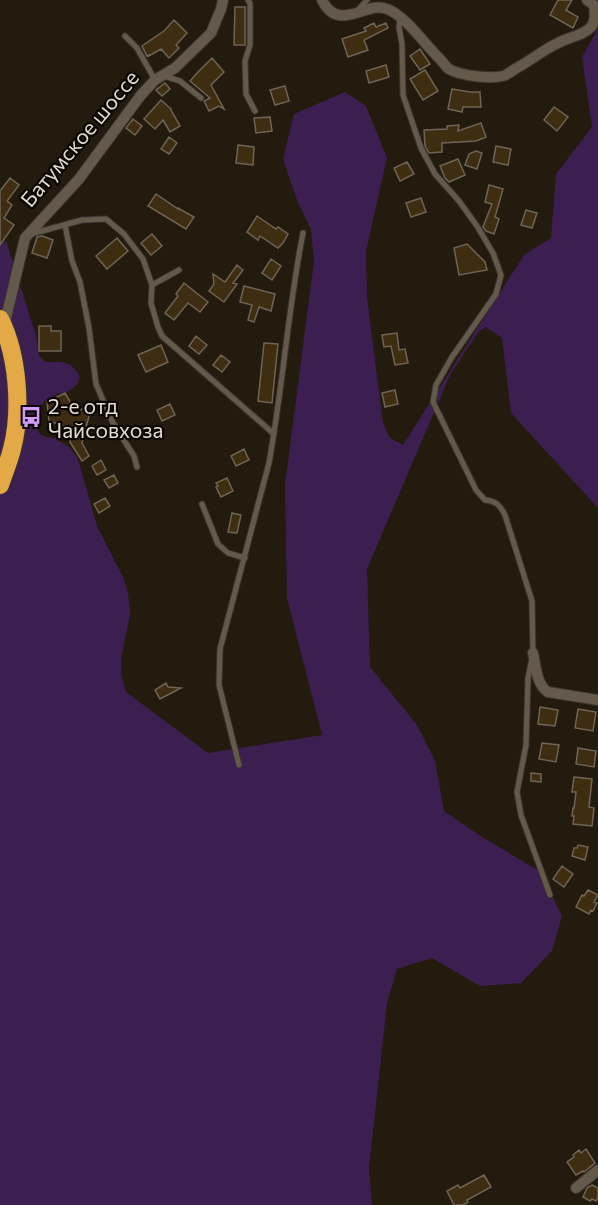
<svg xmlns="http://www.w3.org/2000/svg" width="598" height="1205" font-family="Commissioner,sans-serif">
	<rect width="100%" height="100%" fill="#241b0f"/>
	<!-- green -->
	<path fill="#3c1e50" d="M598,28V508L511,413L502,338L486,327L479,331L450,375L367,569L370,667L417,725L435,761L444,811L482,837L541,872L562,916L552,951L521,983L480,986L432,958L397,969L387,1003L369,1168L372,1205H0V238L7,243L36,336L39,356L46,362C63,362 70,360 80,376L78,384L69,391L55,395L45,401L35,414L36,424L39,433L46,437L55,438L70,448L78,459L97,526L123,577L128,593L130,614L121,659V674L126,692L208,753L322,735L287,598L285,485L314,261L311,230L297,200L283,159L294,114L345,92L366,106L387,158L366,251L367,297L383,423L390,438L403,445L524,255L551,238L556,174L592,127L582,57Z"/>
	<!-- building -->
	<path fill="#3f2d12" stroke="#6e6455" stroke-width="1.5" d="M558,0H572L566,10L578,17L573,28L550,15Z
		M235,7H245V45H234Z
		M174,20L187,33L176,45L179,48L169,58L161,49L149,56V55L147,56L142,46L164,31Z
		M374,23L376,27L386,23L388,28L364,40L368,50L348,57L342,39L366,31L364,28Z
		M420,49L430,64L420,70L410,56Z
		M212,58L224,72L211,85L224,109L219,106L209,111L204,101L210,98L190,81L199,71Z
		M386,65L389,77L369,83L366,71Z
		M425,70L438,91L423,100L410,79Z
		M165,83L170,89L162,96L156,90Z
		M285,86L289,101L275,105L270,90Z
		M452,89L470,92H480L481,107H463L462,112L448,109Z
		M161,100L171,109V110L180,126L170,132L163,120L155,129L144,119Z
		M554,107L568,117L557,131L544,120Z
		M270,117L272,131L256,133L254,118Z
		M133,119L142,126L135,135L126,128Z
		M481,123L486,137L476,141L442,143V152L429,153L425,146L424,130L447,129V126L459,125L458,131Z
		M169,137L177,143L169,154L161,149Z
		M238,145L254,147L253,165L236,163Z
		M496,146L511,149L508,165L493,162Z
		M476,151L482,153L477,169L465,165L469,154Z
		M458,159L465,175L449,182L445,178L440,166Z
		M407,162L414,174L400,181L394,168Z
		M10,178L19,185L7,201L12,205L4,218L14,225L0,245V191Z
		M489,185L503,189L495,217L499,219L494,234L486,231L483,227L492,204L485,202Z
		M156,194L178,209V208L194,217L186,229L148,206Z
		M421,198L426,212L411,217L406,203Z
		M526,210L537,213L532,228L521,225Z
		M257,216L276,229L278,227L288,234L283,243L278,248L260,236L258,240L247,232Z
		M152,234L162,246L151,255L141,243Z
		M42,236L53,240L47,258L32,253L37,237Z
		M117,238L128,251L107,269L96,256Z
		M467,244L485,262L487,270L459,275L454,248Z
		M271,259L281,266L272,280L262,273Z
		M237,265L243,270L233,283L237,284L224,302L209,291L214,284L213,274L225,282Z
		M184,283L208,302L200,312L188,303L174,320L165,313L178,296L176,294Z
		M244,286L275,294L271,311L259,307L254,322L248,320L252,305L240,302Z
		M39,326H51V331H61V351H39Z
		M397,333L399,350L405,349L408,363L395,365L391,346L384,347L382,335Z
		M196,336L207,345L199,354L189,346Z
		M264,343L278,344L272,403L258,401Z
		M161,345L168,362L146,372L138,355Z
		M221,355L230,362L222,372L213,365Z
		M395,390L398,404L385,407L382,393Z
		M65,393L76,412L84,408L89,416L82,443L89,456L82,461L70,442L73,429L49,421L47,402Z
		M170,404L175,415L162,421L157,410Z
		M244,449L249,460L236,466L231,456Z
		M101,460L106,470L97,475L92,466Z
		M114,475L118,483L109,488L104,480Z
		M227,478L233,491L221,497L216,487L218,486L216,483Z
		M105,498L110,506L99,513L94,504Z
		M232,513L241,515L237,533L228,532Z
		M166,683L168,687L181,688L160,699L155,690Z
		M540,707L558,710L555,726L538,724Z
		M578,709L596,712L593,731L575,728Z
		M542,743L559,745L556,762L539,759Z
		M578,748L596,751L594,767L576,764Z
		M531,773L541,774V782L531,781Z
		M574,777L592,779L589,807L594,808L592,826L573,824L574,816H572L573,808H574L576,792H572Z
		M578,845L588,847L585,860L572,856L574,848H577Z
		M562,866L573,874L564,887L553,879Z
		M588,890L598,895L594,902L597,903L593,911L591,910L589,914L576,907L582,895L584,896Z
		M586,1149L595,1163L584,1172L583,1171L576,1175L567,1162L574,1157L573,1155L579,1150L581,1153Z
		M484,1175L491,1187L467,1200L468,1202L463,1205H454L447,1191L458,1185L460,1188Z
		M592,1185L598,1188V1197L596,1201L592,1199L590,1201L583,1197L587,1188Z"/>
	<g fill="none" stroke-linecap="round" stroke-linejoin="round">
		<defs>
			<path id="lane" d="M248,0L250,3V45L245,61L246,94L255,111
				M358,10L367,0
				M400,18L399,27L402,44L403,95L421,148L435,174L459,201L477,226L493,253L501,275L496,294L452,357L436,385L433,402L476,490L485,500C496,501 500,505 505,515L532,601L533,653L528,678L526,745L517,792L521,815L550,895
				M125,36L137,48L155,80
				M164,76L180,81L201,98
				M65,225L72,261L80,282L89,328L96,384L113,423L134,456L137,467
				M31,234L82,220L106,219L124,234L143,259L152,285L151,303L158,327L162,336L274,434
				M152,285L179,270
				M202,504L218,544L228,553L245,558
				M239,765L219,685L220,649L269,463C283,386 288,309 303,233"/>
			<path id="street" d="M322,0C339,34 367,0 387,9C405,15 426,46 440,59C443,62 446,67 449,69C461,76 490,79 503,76C507,75 512,71 515,69C530,61 543,50 558,43C568,37 583,36 591,27C596,21 595,12 594,5L587,0
				M4,326L25,238L79,179L141,95L155,80L175,68L211,33L221,9L223,0
				M533,653C536,666 536,684 548,692L598,700
				M576,1188L598,1170"/>
			<path id="highway" d="M0,319C18,355 22,411 12,449C9,461 4,473 0,485"/>
		</defs>
		<!-- lane casing -->
		<use href="#lane" stroke="#3c352e" stroke-width="7"/>
		<!-- street casing -->
		<use href="#street" stroke="#3c352e" stroke-width="12"/>
		<!-- highway casing -->
		<use href="#highway" stroke="#3c352e" stroke-width="20"/>
		<!-- lane -->
		<use href="#lane" stroke="#645a4c" stroke-width="5"/>
		<!-- street -->
		<use href="#street" stroke="#645a4c" stroke-width="10"/>
		<!-- highway -->
		<use href="#highway" stroke="#e4a947" stroke-width="18"/>
	</g>
	<!-- icons -->
	<defs>
		<symbol id="bus-bare" viewBox="-9 -9 18 18"><path d="M-5-6H5V4H4V6H2V4H-2V6H-4V4H-5ZM-3.5-4V0h7V-4ZM-3.5 1.2v1.5H-2V1.2ZM2 1.2v1.5H3.5V1.2Z" fill="#d39cfc" stroke="#0a0703" stroke-width="2.5" paint-order="stroke"/></symbol>
	</defs>
	<g fill-rule="evenodd">
		<use href="#bus-bare" x="16" y="402" width="30" height="30"/>
	</g>
	<g text-anchor="middle" dominant-baseline="central" stroke-width="4.5" stroke-linejoin="round" paint-order="stroke">
		<!-- street labels -->
		<g font-size="21" fill="#e2dcd3" stroke="#0a0703">
			<text transform="translate(79 138) rotate(-50)">Батумское шоссе</text>
		</g>
		<!-- poi labels -->
		<g font-size="21" fill="#e2dcd3" stroke="#0a0703" text-anchor="start">
			<text x="48" y="405">2-е отд<tspan x="48" dy="24">Чайсовхоза</tspan></text>
		</g>
	</g>
</svg>
